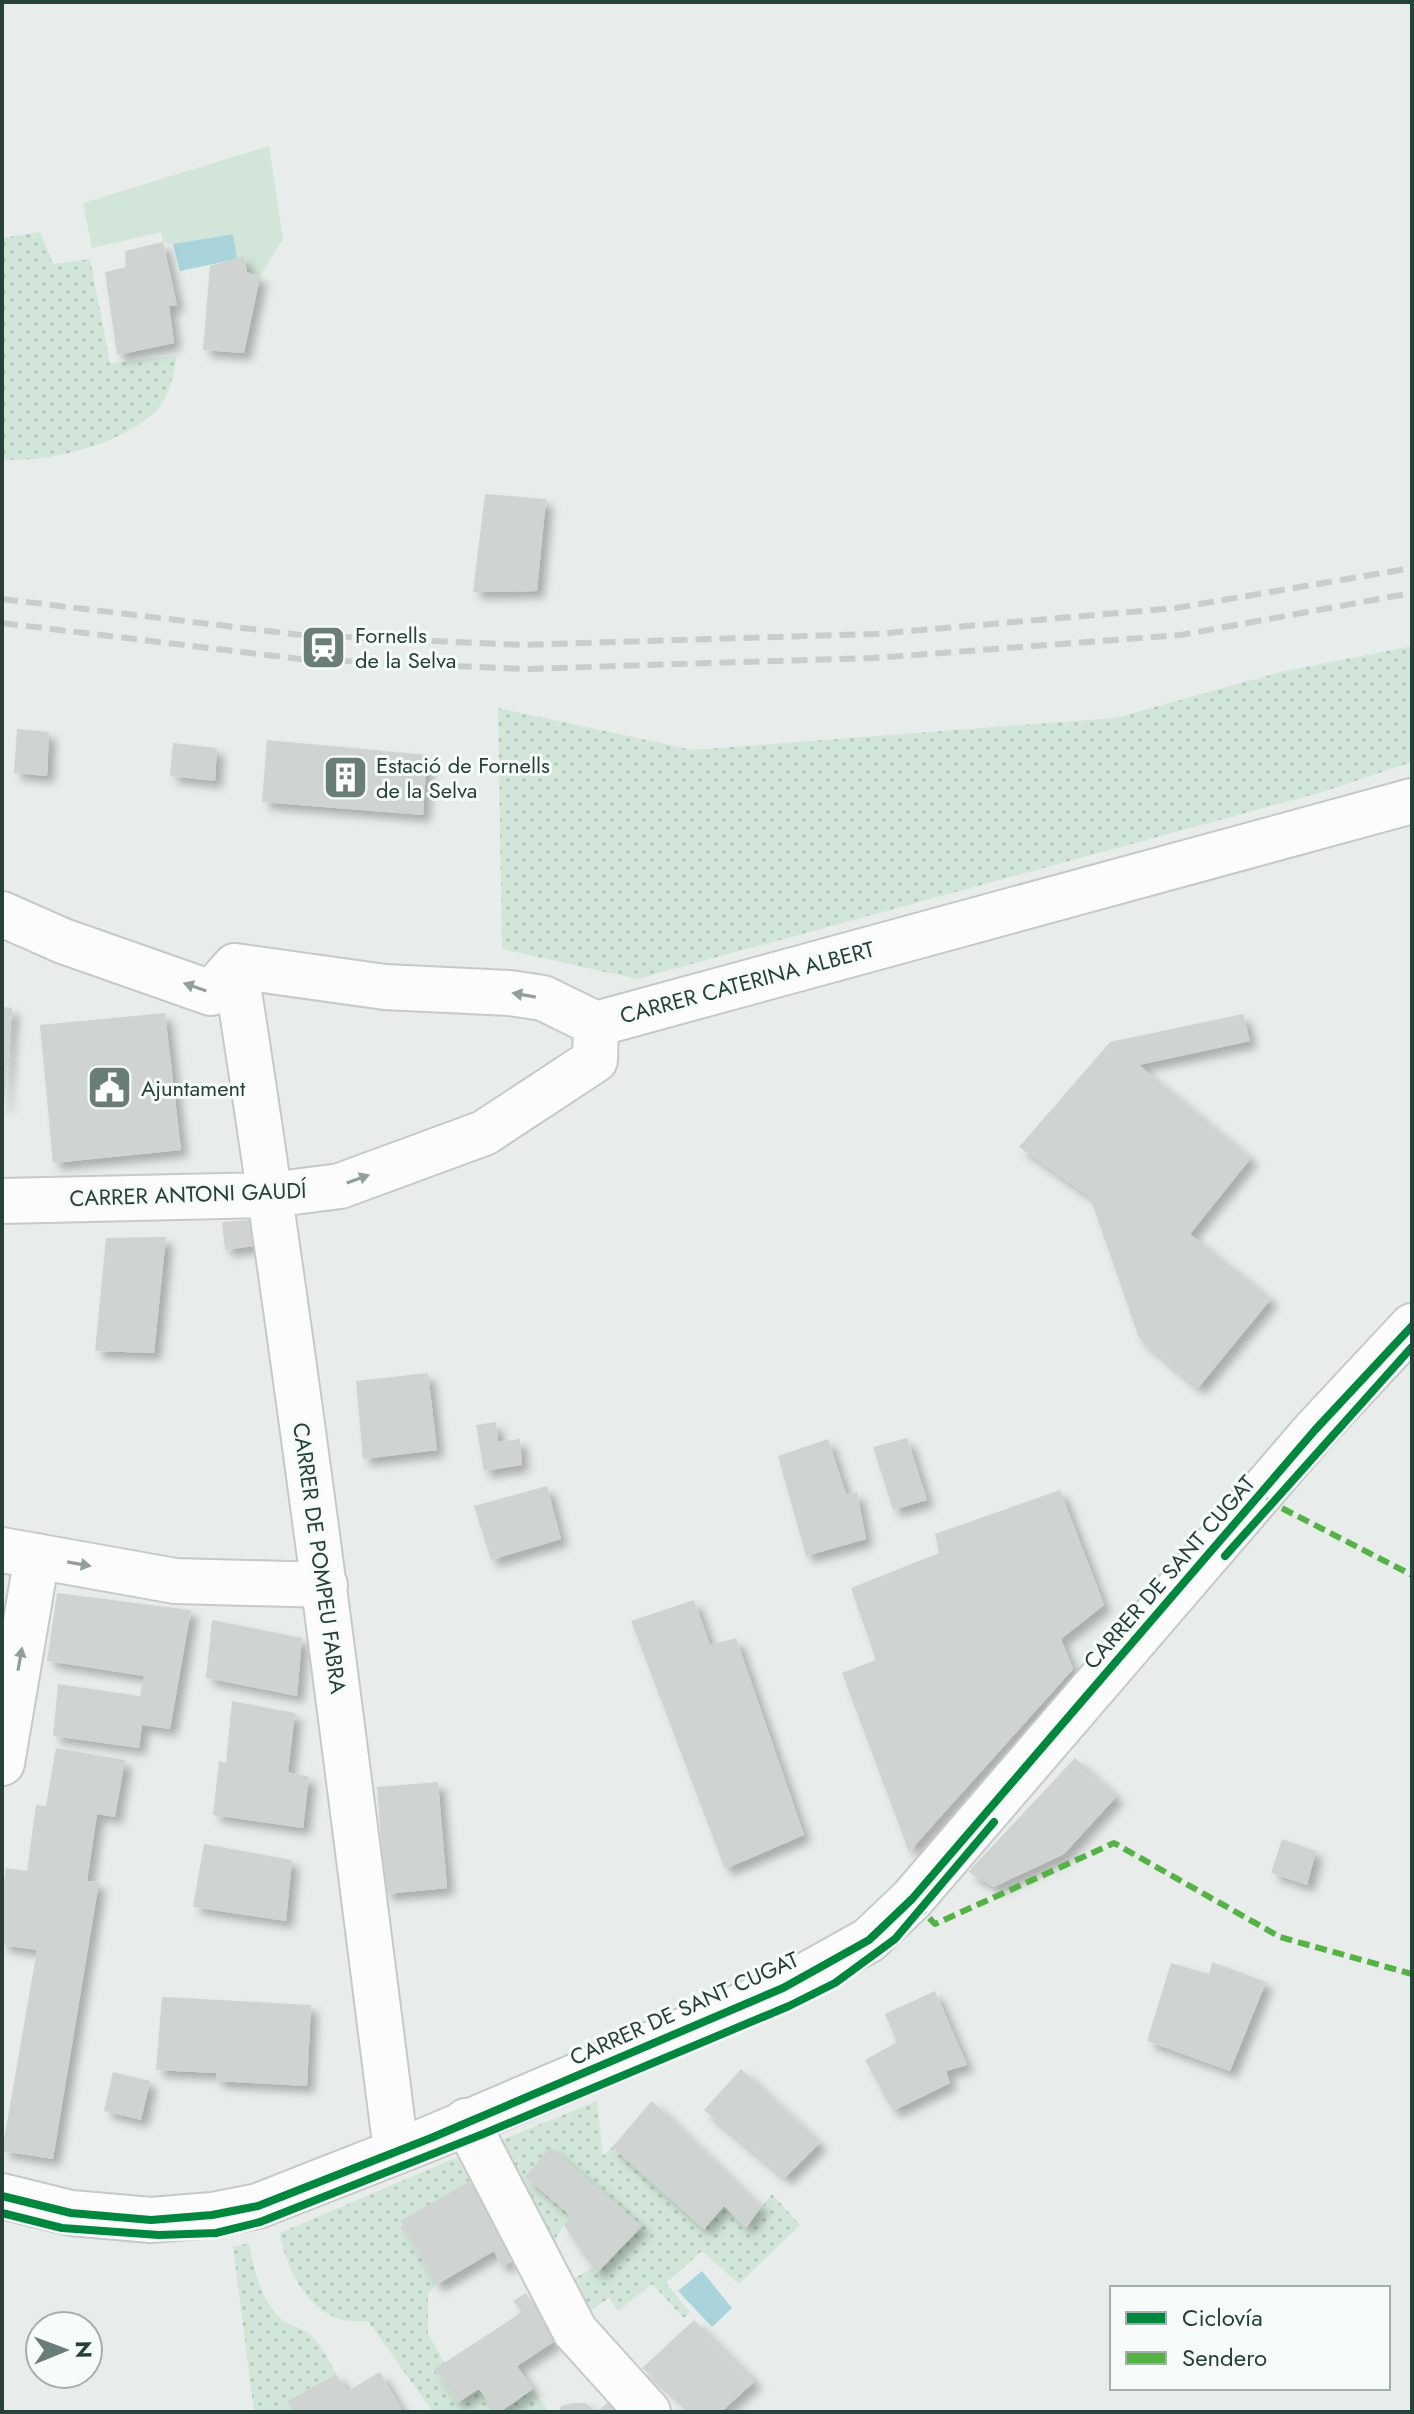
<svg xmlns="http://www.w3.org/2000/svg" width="1414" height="2414" font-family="Jost,sans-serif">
	<defs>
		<pattern id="grass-dots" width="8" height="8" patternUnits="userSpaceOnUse" patternTransform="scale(2)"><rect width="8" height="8" fill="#d1e6d8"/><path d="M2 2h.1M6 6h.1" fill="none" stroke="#b3c6ba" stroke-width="1.8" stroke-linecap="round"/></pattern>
		<filter id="shadow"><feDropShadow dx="7" dy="7" stdDeviation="4" flood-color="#0004"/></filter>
	</defs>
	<rect width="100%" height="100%" fill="#e8edeb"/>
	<!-- grass -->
	<path fill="url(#grass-dots)" d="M40,232L53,264L90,259L110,363L177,356C174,369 172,386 165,398C143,440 46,465 2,459V238Z
		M1412,646V762L1326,791L637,979L502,949L498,708L693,750L1115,718L1281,672Z
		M597,2101L603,2156L612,2147L704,2229L724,2206L746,2228L772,2194L800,2225L739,2284L702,2251L666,2283L690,2312L684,2318L652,2284L618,2311L609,2298L585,2314L567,2282L593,2268L597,2273L641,2226L550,2147L525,2177L570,2215L549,2249L490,2145Z
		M458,2157L470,2181L400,2222L436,2285L428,2294V2334L445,2363L435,2370L457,2403L479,2389L496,2412H433L368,2321C360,2321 351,2322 343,2320C306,2311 285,2266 280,2233Z
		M249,2243C254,2269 259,2297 280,2318C287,2325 299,2327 308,2333C320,2342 329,2360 336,2374L288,2400L293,2412H254L233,2247Z
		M533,2389L549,2412H500Z"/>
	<!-- green -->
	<path fill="#d1e6d8" d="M269,146L283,239L260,277L247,272L244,257L237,259L232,234L173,244L163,242L161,232L92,248L83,203Z"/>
	<!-- water -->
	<path fill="#a9d4db" d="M233,234L237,259L180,271L173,244Z
		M702,2271L732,2308L712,2327L678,2291Z"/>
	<!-- building -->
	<path fill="#cfd4d2" filter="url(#shadow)" d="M163,242L177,305L169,306L174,343L117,355L105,272L126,267L125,251Z
		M244,256L247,272L260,277L244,353L203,350L210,266Z
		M485,494L546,499L537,591L473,592Z
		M17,729L49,732L47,776L14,773Z
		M267,740L427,755L423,815L262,802Z
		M173,743L217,748L215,781L170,776Z
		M2,1007L12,1008L4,1107H2Z
		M165,1013L181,1150L53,1163L40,1025Z
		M1243,1014L1250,1041L1139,1065L1251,1158L1190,1234L1271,1299L1198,1388L1139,1338L1090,1197L1019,1147L1110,1042Z
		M250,1220L254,1246L225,1250L222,1222Z
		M166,1237L154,1353L95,1351L106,1238Z
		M428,1373L437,1450L363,1459L356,1381Z
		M496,1422L498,1442L520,1439L522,1465L484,1471L476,1425Z
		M907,1438L927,1500L893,1510L873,1447Z
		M828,1439L846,1494L857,1492L866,1539L806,1556L778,1456Z
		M547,1486L561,1539L491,1560L474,1506Z
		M1060,1490L1104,1605L1061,1639L1073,1669L909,1852L842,1673L876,1660L851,1588L939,1553L935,1534Z
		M57,1593L191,1610L170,1729L142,1725L139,1748L53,1736L58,1684L140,1696L144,1676L47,1661Z
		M694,1600L710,1645L736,1638L804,1835L725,1869L631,1621Z
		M212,1620L302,1638L297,1696L206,1678Z
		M232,1701L295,1713L288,1772L309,1777L303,1828L213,1815L219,1761L226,1763Z
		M56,1748L125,1760L115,1817L97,1814L87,1881L99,1882L53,2159L2,2151L37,1950L2,1945V1896L6,1868L27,1871L36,1805L46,1806Z
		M1075,1758L1117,1796L1064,1854L994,1887L968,1872Z
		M438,1782L447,1888L385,1894L377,1787Z
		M1282,1839L1316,1851L1307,1885L1271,1873Z
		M204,1844L292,1860L286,1921L193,1907Z
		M1212,1962L1266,1982L1230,2071L1147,2041L1171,1963L1209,1974Z
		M935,1991L967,2065L946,2071L950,2083L893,2111L865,2060L897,2042L885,2014Z
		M162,1997L311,2005L307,2086L216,2081V2073L156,2070Z
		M741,2069L820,2143L785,2178L704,2110Z
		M113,2072L150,2081L141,2120L104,2111Z
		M652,2101L761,2207L746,2228L724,2206L704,2229L612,2147Z
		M550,2147L642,2226L597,2273L564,2226L570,2215L525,2177Z
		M470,2181L512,2262L501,2266L494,2251L436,2285L400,2221Z
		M526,2293L555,2341L517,2366L533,2389L500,2412H496L479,2389L457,2403L435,2369L522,2312L513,2301Z
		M694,2320L755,2381L721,2412H693L642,2368Z
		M380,2372L403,2412H293L287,2401L336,2374L348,2391Z
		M608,2402L618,2412H597Z
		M573,2403H586L596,2412H559L561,2406Z"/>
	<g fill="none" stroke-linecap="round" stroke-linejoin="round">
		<defs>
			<path id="minor" d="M2,914L63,941L211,993L235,966L385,987L510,993L543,998L596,1024L1412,801
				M235,966C297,1360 346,1755 396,2151
				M2,1201L271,1195L340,1186L484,1133L595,1060L596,1024
				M2,1550L175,1581L325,1585
				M2,1763L37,1556
				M466,2121L575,2331L648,2412
				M2,2196L71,2213L151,2220L212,2215L258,2206L431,2138L783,1988L869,1940L912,1899L1315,1430L1412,1326"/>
		</defs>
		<!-- minor casing -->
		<use href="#minor" stroke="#c5cac8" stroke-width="48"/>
		<!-- minor -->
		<use href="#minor" stroke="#fcfcfc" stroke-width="44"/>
		<!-- rail -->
		<path stroke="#c9cdcc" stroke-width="6" stroke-dasharray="16 8" stroke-linecap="butt" d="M2,599L301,635L523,645L875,634L1176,608L1412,568
			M2,623L300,659L524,669L874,658L1181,635L1412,593"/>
		<!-- quiet -->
		<path stroke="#55b346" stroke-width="6" stroke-dasharray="12 6" stroke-linecap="butt" d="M1266,1500L1412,1575
			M917,1905L935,1924L1114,1843L1280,1937L1412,1974"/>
		<defs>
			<path id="cycleway" d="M1225,1556L1412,1347
				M2,2196L71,2213L151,2220L212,2215L258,2206L431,2138L783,1988L869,1940L912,1899L1315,1430L1412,1326
				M2,2213L62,2228L159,2235L216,2233L260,2222L483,2134L789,2006L835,1983L895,1939L994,1822"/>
		</defs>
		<!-- cycleway casing -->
		<use href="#cycleway" stroke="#f7fbf9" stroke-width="13"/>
		<!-- cycleway -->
		<use href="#cycleway" stroke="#00873e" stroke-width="8"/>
	</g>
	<!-- one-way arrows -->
	<defs><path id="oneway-solid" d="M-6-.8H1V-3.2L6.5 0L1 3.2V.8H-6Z" transform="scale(2)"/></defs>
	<g fill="#909f9b">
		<use href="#oneway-solid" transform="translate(195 987) rotate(-161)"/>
		<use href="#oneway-solid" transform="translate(524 995) rotate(-170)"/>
		<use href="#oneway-solid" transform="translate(358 1179) rotate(-20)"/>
		<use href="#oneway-solid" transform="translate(79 1564) rotate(10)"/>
		<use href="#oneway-solid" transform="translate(20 1659) rotate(-80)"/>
	</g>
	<!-- icons -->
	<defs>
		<symbol id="station-square" viewBox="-11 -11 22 22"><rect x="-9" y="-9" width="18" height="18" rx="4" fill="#697e78" stroke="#f7fbf9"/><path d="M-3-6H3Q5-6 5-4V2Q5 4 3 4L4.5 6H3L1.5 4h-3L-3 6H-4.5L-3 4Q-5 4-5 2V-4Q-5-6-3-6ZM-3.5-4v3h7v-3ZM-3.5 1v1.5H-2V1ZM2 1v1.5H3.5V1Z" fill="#fff"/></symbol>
		<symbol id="building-square" viewBox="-11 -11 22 22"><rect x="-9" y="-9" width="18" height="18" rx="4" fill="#697e78" stroke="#f7fbf9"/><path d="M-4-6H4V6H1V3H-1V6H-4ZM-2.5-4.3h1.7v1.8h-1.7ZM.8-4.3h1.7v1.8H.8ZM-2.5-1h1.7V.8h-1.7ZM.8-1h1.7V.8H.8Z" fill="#fff"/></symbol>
		<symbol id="civic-square" viewBox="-11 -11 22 22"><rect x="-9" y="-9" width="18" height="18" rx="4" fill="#697e78" stroke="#f7fbf9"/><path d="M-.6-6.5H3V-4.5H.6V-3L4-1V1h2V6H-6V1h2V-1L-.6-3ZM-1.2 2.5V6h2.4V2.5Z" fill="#fff"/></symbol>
	</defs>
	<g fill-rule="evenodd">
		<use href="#station-square" x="298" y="622" width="51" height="51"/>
		<use href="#building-square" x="320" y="752" width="51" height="51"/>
		<use href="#civic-square" x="84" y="1062" width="51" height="51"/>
	</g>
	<g text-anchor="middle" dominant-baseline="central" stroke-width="6" stroke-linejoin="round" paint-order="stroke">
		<!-- poi labels -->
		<g font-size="22" fill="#24423a" stroke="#f7fbf9" text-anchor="start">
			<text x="355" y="635">Fornells<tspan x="355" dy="25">de la Selva</tspan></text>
			<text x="376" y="765">Estació de Fornells<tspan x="376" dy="25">de la Selva</tspan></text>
			<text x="141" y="1088">Ajuntament</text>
		</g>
		<!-- street labels -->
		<g font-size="22" fill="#24423a" stroke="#f7fbf9">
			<text transform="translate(747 982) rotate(-15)">CARRER CATERINA ALBERT</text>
			<text transform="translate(188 1194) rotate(-2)">CARRER ANTONI GAUDÍ</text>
			<text transform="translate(320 1558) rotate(82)">CARRER DE POMPEU FABRA</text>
			<text transform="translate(1169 1572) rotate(-49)">CARRER DE SANT CUGAT</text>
			<text transform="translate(684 2008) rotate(-24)">CARRER DE SANT CUGAT</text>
		</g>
	</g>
	<!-- border -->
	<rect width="1414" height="2414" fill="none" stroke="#24423a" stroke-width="8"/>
	<!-- legend -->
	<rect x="1110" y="2286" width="280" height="104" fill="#f7fbf9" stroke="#a3b1ad" stroke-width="2"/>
	<rect x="1126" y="2312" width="40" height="12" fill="#00873e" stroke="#a3b1ad" stroke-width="2"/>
	<text x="1182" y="2326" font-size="24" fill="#24423a">Ciclovía</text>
	<rect x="1126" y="2352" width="40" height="12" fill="#55b346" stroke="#a3b1ad" stroke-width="2"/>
	<text x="1182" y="2366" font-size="24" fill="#24423a">Sendero</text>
	<!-- north arrow -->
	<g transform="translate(64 2350) rotate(89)"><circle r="38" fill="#f7fbf9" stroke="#a3b1ad" stroke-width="2"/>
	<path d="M0-6L14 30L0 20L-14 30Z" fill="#697e78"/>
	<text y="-12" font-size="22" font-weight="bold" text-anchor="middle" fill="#24423a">N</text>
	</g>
</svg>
